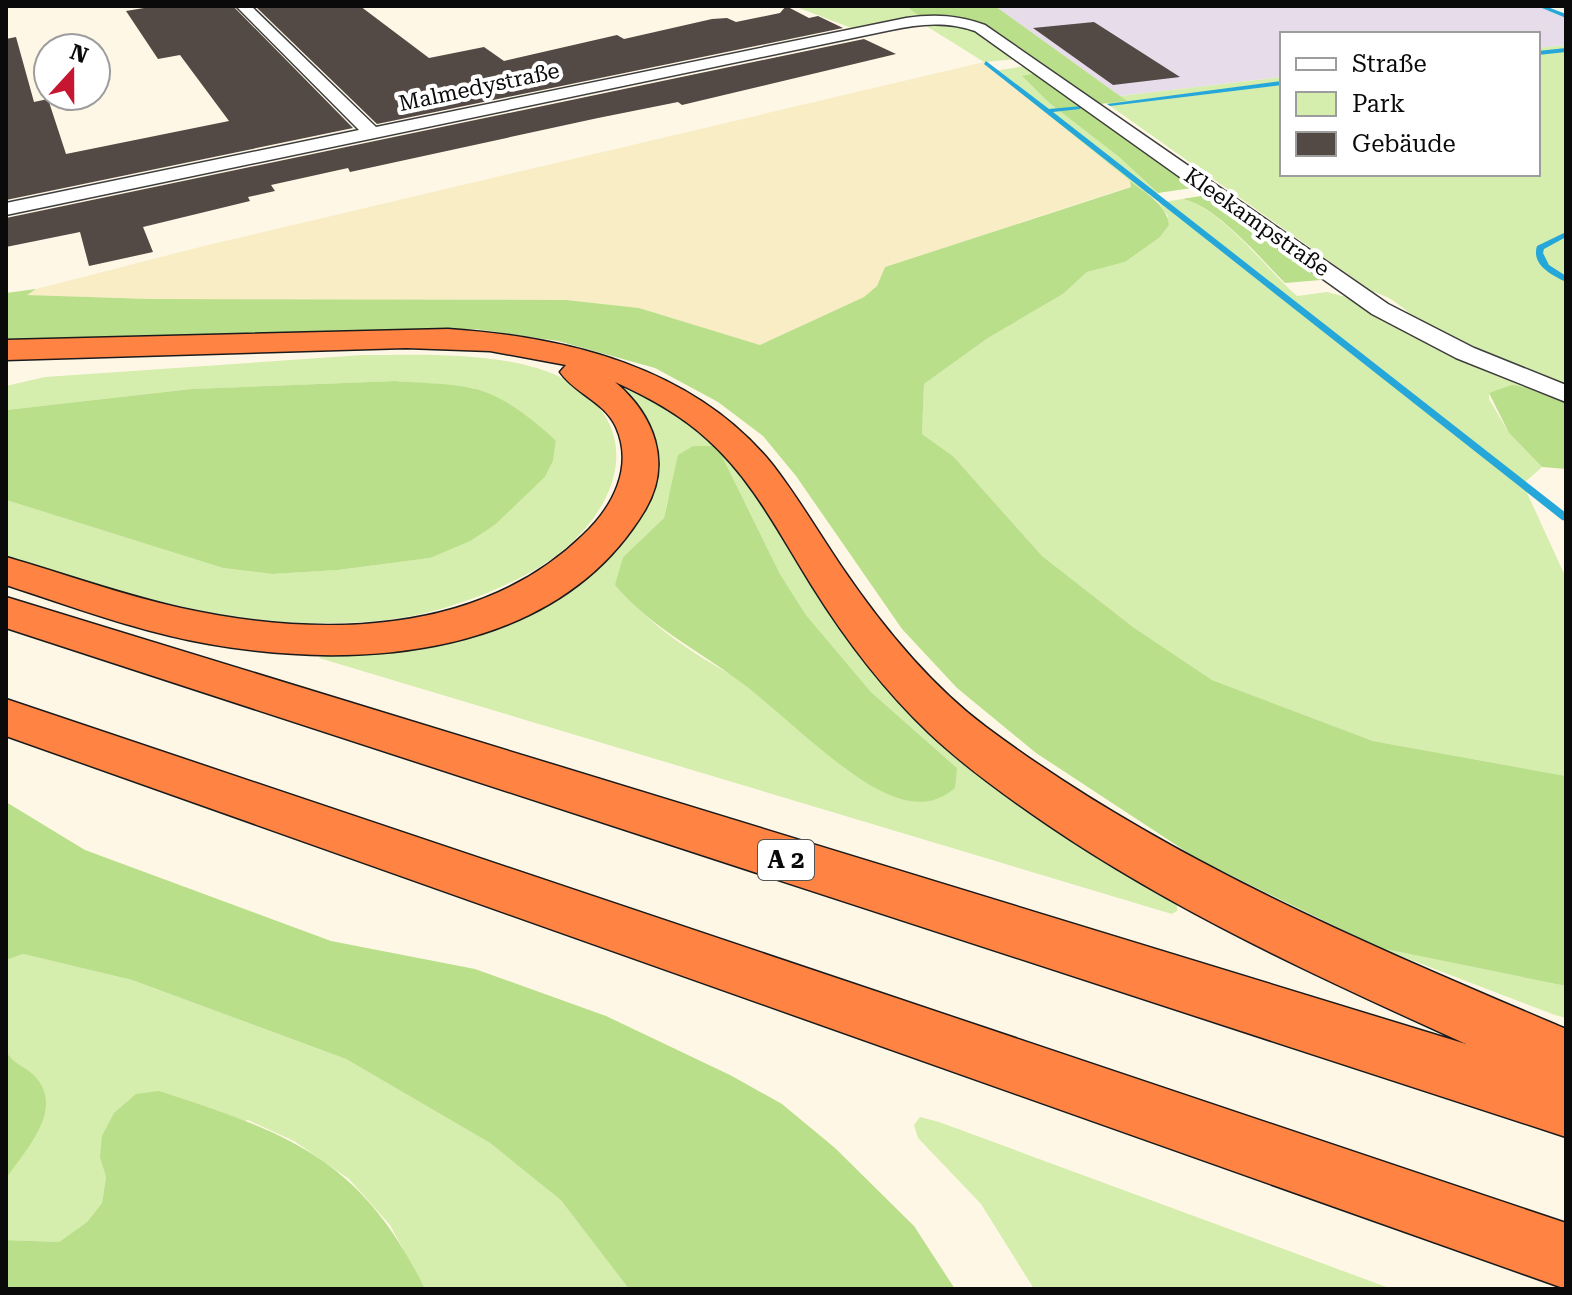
<svg xmlns="http://www.w3.org/2000/svg" width="1572" height="1295" font-family="'Roboto Serif',serif">
	<rect width="100%" height="100%" fill="#fff7e6"/>
	<!-- industrial -->
	<path fill="#e7dcea" d="M995,6H1537L1566,18V45L1538,48V34H1282V77L1120,96Z"/>
	<!-- farmland -->
	<path fill="#f8edc4" d="M984,62L1130,180L1132,186L885,267L877,286L864,297L760,345L639,308L566,300L151,299L27,295L36,289L208,245Z"/>
	<!-- green -->
	<path fill="#d5edad" fill-rule="evenodd" d="M794,6H906L920,17L854,29Z
		M920,22L970,27L1017,59L984,62Z
		M1566,45V387C1520,368 1474,350 1429,327C1409,316 1396,297 1373,292L1106,103L1126,101L1120,96L1282,77V174H1538V48Z
		M1025,66L1037,73L1023,77L1048,102L1119,157L1158,193L1147,194L1130,181L994,71Z
		M1182,199C1220,206 1268,271 1297,296L1327,292L1346,297L1413,337L1534,388L1521,386L1489,393V399L1509,433L1542,467L1523,484L1566,578V776L1373,741L1212,680L1133,627L1042,556L953,456L922,434L924,384L988,338L1063,294L1087,272L1125,262L1159,238L1168,216L1159,203Z
		M363,355C426,355 529,349 581,390C649,443 608,520 550,560C508,589 437,615 386,620C248,635 135,596 6,557V500L223,568L272,574L338,570L430,558L496,524L545,477L553,461L556,441L497,398L473,388L395,381L191,389L6,410V386L45,377Z
		M631,385L664,402L730,452L833,606L1168,897L1177,905V911L1172,914L319,658L323,654L380,652L625,531L622,390ZM720,452L780,574L806,615L871,692L957,768C843,723 697,682 616,585L623,557L664,518L668,498Z
		M1380,948L1566,986V1018L1555,1015Z
		M23,954L132,980L346,1059L490,1143L562,1200L629,1289H425L390,1225L349,1179L294,1141L248,1120L100,1158L106,1177L102,1203L87,1222L59,1242L6,1240V1179L18,1159L38,1080L10,1058L6,1051V960Z
		M920,1117L939,1122L1392,1289H1034L981,1204L918,1138L914,1125Z"/>
	<!-- forest -->
	<path fill="#badf8a" d="M906,6H995L1127,101L1100,104L980,22L956,17H920Z
		M1037,73L1193,186L1192,188L1158,193L1119,157L1048,102L1022,76Z
		M1130,181C1145,193 1167,204 1169,225L1159,238L1125,262L1087,272L1063,294L988,338L924,384L922,434L953,456L1042,556L1133,627L1212,680L1373,741L1566,776V986L1380,948L1199,860L1036,753L957,688L902,629L796,476L763,436L718,402L655,368L558,341L475,329L265,337L6,339V293L36,289L27,295L151,299L566,300L639,308L760,345L864,297L877,286L885,267L1131,187Z
		M1201,196L1212,199L1321,276V280L1285,283C1260,258 1216,205 1182,199Z
		M395,381C419,383 446,383 471,388C502,394 534,420 556,441L553,461L545,477L496,524L470,541L430,558L338,570L272,574L223,568L6,500V410L191,389Z
		M1512,385L1534,388L1566,401V469L1542,467L1509,433L1489,393Z
		M693,446H712L720,452L780,574L806,615L871,692L957,768L955,788C937,803 920,805 898,798C852,784 786,717 746,686C702,652 651,628 615,585L623,557L664,518L678,455Z
		M6,802L85,850L331,941L475,969L606,1016L730,1075L782,1104L835,1148L914,1226L955,1289H629L561,1200L490,1143L346,1059L132,980L23,954L6,960Z
		M6,1051C13,1065 30,1068 38,1080C63,1113 23,1152 6,1179Z
		M159,1091C291,1134 361,1159 425,1289H6V1240L59,1242L87,1222L102,1203L106,1177L100,1158L102,1136L114,1113L136,1094Z"/>
	<g fill="none" stroke-linecap="round" stroke-linejoin="round">
		<!-- stream -->
		<path fill="#25a7da" fill-rule="evenodd" d="M1537,6H1545L1566,14V18Z
			M1566,48V52L1538,55V51Z
			M986,61L1049,109L1082,106L1080,109L1053,112L1566,513V521L1562,520L984,64Z
			M1282,81V85L1110,106L1107,104Z
			M1566,232V237L1544,249L1543,253L1549,265L1566,276V282C1552,275 1531,265 1537,246Z"/>
	</g>
	<!-- building -->
	<path fill="#534945" d="M156,6H233L353,128L6,200V39L16,37L34,102L48,99L66,154L229,121L180,55L158,59L126,11Z
		M255,6H360L429,58L484,47L504,61L617,35L624,39L712,19L727,18L736,22L780,13L786,6L809,18L818,16L843,28L377,124Z
		M1094,22L1180,77L1113,85L1033,28Z
		M864,39L896,54L682,105L678,102L598,118L350,172L348,168L271,185L275,191L248,197L250,201L143,227L153,252L89,266L80,232L6,247V218Z"/>
	<g fill="none" stroke-linecap="round" stroke-linejoin="round">
		<defs>
			<path id="street" d="M236,6H251L376,127L906,18C934,14 958,15 985,25L1388,304L1474,348L1566,385V402L1456,358L1372,314L975,31C946,21 920,24 891,30L6,215V203L359,130Z"/>
			<path id="highway" d="M448,329C567,337 693,367 772,464C797,496 818,532 841,566C881,625 929,684 986,727C1163,859 1364,943 1566,1029V1137L6,628V597L1466,1044C1323,979 1179,914 1048,825C1007,797 965,767 929,733C883,689 845,639 812,586C780,535 753,480 707,439C680,414 648,397 615,382C654,415 673,463 645,510C557,657 361,671 209,644C140,632 73,607 6,585V557C65,574 122,595 181,608C317,638 478,637 583,535C613,507 634,467 616,427C604,401 575,394 560,372L566,365L490,351L406,348L6,360V340Z
				M6,699L1566,1223V1289L6,736Z"/>
		</defs>
		<!-- street casing -->
		<use href="#street" stroke="#3d3d3d" stroke-width="3"/>
		<!-- highway casing -->
		<use href="#highway" stroke="#1b1b1b" stroke-width="3"/>
		<!-- street -->
		<use href="#street" fill="#fff" fill-rule="evenodd"/>
		<!-- highway -->
		<use href="#highway" fill="#ff8444" fill-rule="evenodd"/>
	</g>
	<g text-anchor="middle" dominant-baseline="central" stroke-width="8" stroke-linejoin="round" paint-order="stroke">
		<!-- far-street labels -->
		<g font-size="22" fill="#0a0a0a" stroke="#fff">
			<text transform="translate(479 87) rotate(-12)">Malmedystraße</text>
			<text transform="translate(1257 222) rotate(35)">Kleekampstraße</text>
		</g>
		<!-- shield labels -->
		<rect fill="#fff" stroke="#545454" stroke-width="2" x="758" y="840" width="56" height="40" rx="6"/>
		<g font-size="24" font-weight="bold" fill="#0a0a0a">
			<text x="786" y="860">A 2</text>
		</g>
	</g>
	<!-- border -->
	<rect width="1572" height="1295" fill="none" stroke="#0a0a0a" stroke-width="16"/>
	<!-- legend -->
	<rect x="1280" y="32" width="260" height="144" fill="#ffffff" stroke="#9d9d9d" stroke-width="2"/>
	<rect x="1296" y="58" width="40" height="12" fill="#ffffff" stroke="#9d9d9d" stroke-width="2"/>
	<text x="1352" y="72" font-size="24" fill="#0a0a0a">Straße</text>
	<rect x="1296" y="92" width="40" height="24" fill="#d5edad" stroke="#9d9d9d" stroke-width="2"/>
	<text x="1352" y="112" font-size="24" fill="#0a0a0a">Park</text>
	<rect x="1296" y="132" width="40" height="24" fill="#534945" stroke="#9d9d9d" stroke-width="2"/>
	<text x="1352" y="152" font-size="24" fill="#0a0a0a">Gebäude</text>
	<!-- north arrow -->
	<g transform="translate(72 72) rotate(21)"><circle r="38" fill="#ffffff" stroke="#9d9d9d" stroke-width="2"/>
	<path d="M0-6L14 30L0 20L-14 30Z" fill="#c61632"/>
	<text y="-12" font-size="22" font-weight="bold" text-anchor="middle" fill="#0a0a0a">N</text>
	</g>
</svg>
